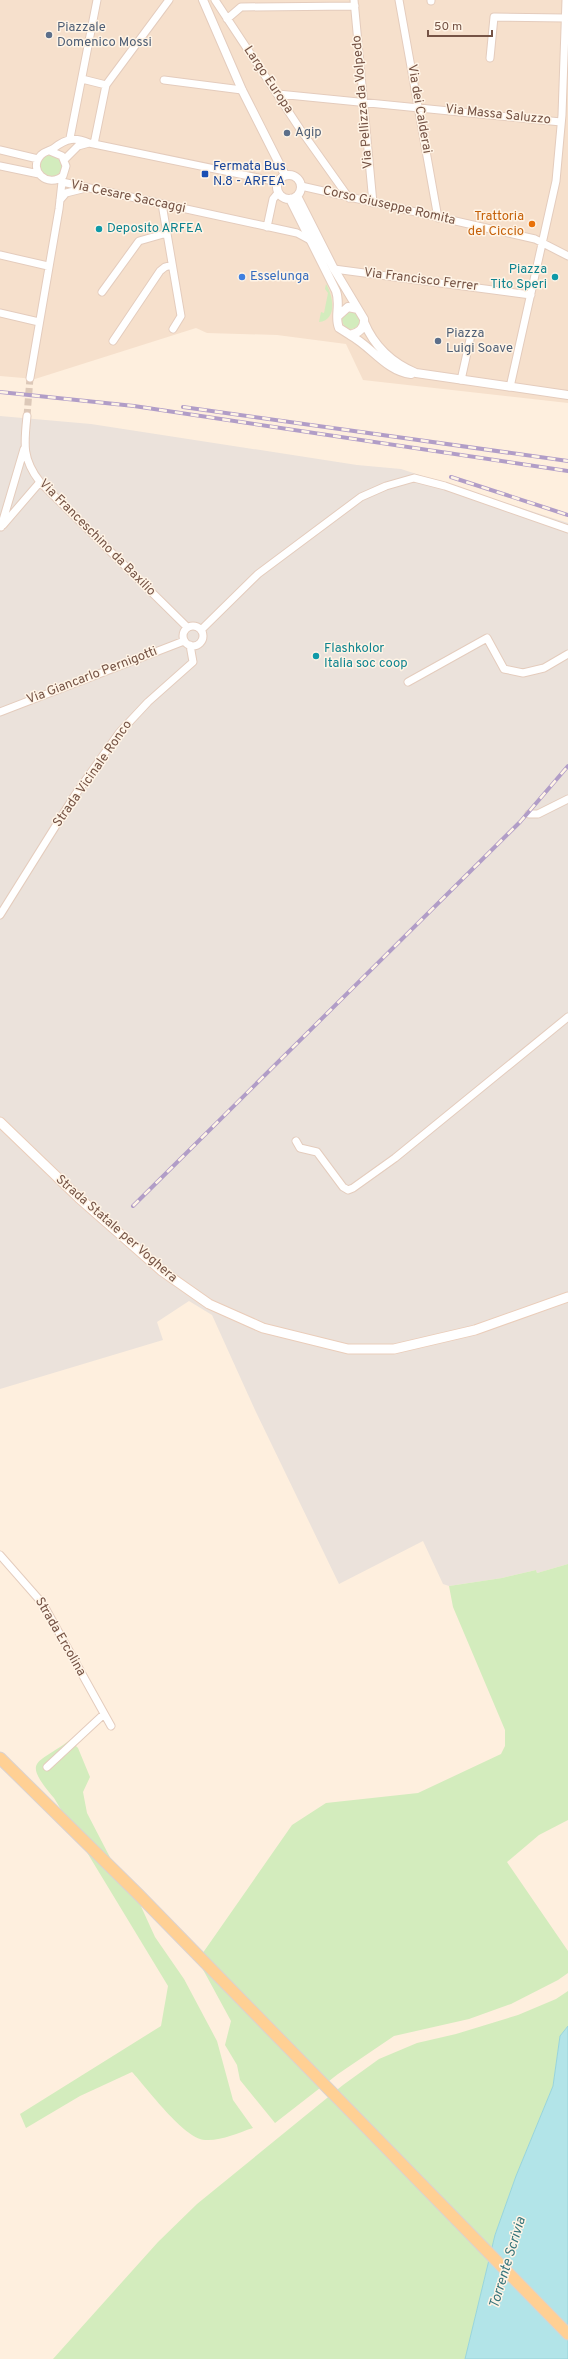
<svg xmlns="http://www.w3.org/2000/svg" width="568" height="2359" font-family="Overpass,sans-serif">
	<rect width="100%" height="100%" fill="#feefde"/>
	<!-- residential -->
	<path fill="#f6e0cc" d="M0,0H568V403L363,380L346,344L277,335L207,333L196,328L35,379L0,376Z"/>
	<!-- industrial -->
	<path fill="#ebe2db" d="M0,416L91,424L357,465L401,469L568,523V1564L537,1573L536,1570L502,1578L449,1586L443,1584L423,1541L339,1584L255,1410L212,1315L189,1301L157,1322L163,1340L0,1389Z"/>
	<!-- green -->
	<path fill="#d3ecbd" d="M40 166a11 11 0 1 1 22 0a11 11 0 1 1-22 0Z
		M326,284C333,295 338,320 319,322L321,312L324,313L328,293L325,289Z
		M342 320a9 9 0 1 1 18 0a9 9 0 1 1-18 0Z
		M568,1564V1820L539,1835L507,1862L568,1951V1973L558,1980L511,2004L469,2019L394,2036L338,2074L275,2123L240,2080L237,2065L225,2045L231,2021L200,1964V1957L292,1825L326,1803L418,1793L501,1754L505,1746V1730L453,1607L449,1586L502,1578L536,1570L537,1573Z
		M70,1740L78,1748L90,1777L83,1792L87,1813L115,1867L139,1902L155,1937L184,1979L217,2041L233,2100L253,2128C237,2133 222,2141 205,2140C184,2139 147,2088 132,2072L80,2096L26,2128L20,2114L161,2026L168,1986L54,1798C21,1759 37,1765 70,1740Z
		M568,1991V2026L560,2036L553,2086L516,2176L495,2235L465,2359H53L158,2242L197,2204L343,2085L379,2059L417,2043L456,2034L518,2015L556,1999Z"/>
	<!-- water -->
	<path fill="#b2e4e8" stroke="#98d5db" d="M568,2026V2359H465L495,2235L516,2176L553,2086L560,2036Z"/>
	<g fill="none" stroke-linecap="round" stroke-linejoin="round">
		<!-- minor-tunnel -->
		<path stroke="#dcc8b8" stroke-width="7" stroke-dasharray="7 3.5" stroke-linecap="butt" d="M27,416L30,378"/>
		<defs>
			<path id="minor" d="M215,0L300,129L349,198
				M354,0L373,203
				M399,0L438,218
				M431,1V0
				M227,19L241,7L355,6
				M490,58L494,17L565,18
				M82,79L106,85L169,0
				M164,80L242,90
				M278,94L561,122
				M70,138L97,0
				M94,144L106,85
				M0,150L38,159
				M50,151L62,156L66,166L63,176C48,189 27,170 41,155C45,151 50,151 54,148C67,138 75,137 89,143
				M65,159L78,146L89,143L278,182
				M0,166L39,174
				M62,182L297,233L310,240
				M301,186L535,239L568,256
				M60,200L66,193L82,189
				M162,204L181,316L173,329
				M267,227L273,199L278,193
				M0,255L48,266
				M334,269L531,295
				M102,292L139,241L167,233
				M0,313L39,322
				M113,341L160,271L165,267L172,265
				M30,378L59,209L62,182L60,178
				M461,380L471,335
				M510,387L556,181L562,115L566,0
				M27,416C24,444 22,459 40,482L187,627
				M3,525L40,482
				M1,527L24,449
				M183 636a10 10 0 1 1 20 0a10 10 0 1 1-20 0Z
				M201,630L258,574L361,497L386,486L414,478L445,486L568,529
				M408,682L487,638L504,669L523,673L544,668L568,654
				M0,712L184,641
				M529,814H538L568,799
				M0,915L75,795L119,733L148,702L193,662L190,645
				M296,1141L300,1148L317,1152L343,1187L348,1190L353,1188L395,1158L568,1017
				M0,1555L43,1604L111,1726
				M47,1767L104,1714"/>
			<path id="tertiary" d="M203,0L242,90L285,175
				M277 187a12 12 0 1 1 24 0a12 12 0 1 1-24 0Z
				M297,196L334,269L358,309
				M290,199L336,291C341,305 334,317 339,328L350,335C359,333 365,328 364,319L358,309L348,307L338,316
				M364,322C374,346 392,363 416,373L568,395
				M350,335C372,347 386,371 411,374"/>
			<path id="secondary" d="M0,1122L79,1198L162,1271L209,1304L263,1328L348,1349H394L475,1330L568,1297"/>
			<path id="primary" d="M0,1758L138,1894L568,2334"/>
		</defs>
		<!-- minor casing -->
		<use href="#minor" stroke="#e4ccbd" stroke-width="9"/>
		<!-- tertiary casing -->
		<use href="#tertiary" stroke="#e4ccbd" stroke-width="10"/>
		<!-- secondary casing -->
		<use href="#secondary" stroke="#eacdba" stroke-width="11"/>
		<!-- primary casing -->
		<use href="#primary" stroke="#dbd2cf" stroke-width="13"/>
		<!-- minor -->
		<use href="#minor" stroke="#fff" stroke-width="7"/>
		<!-- tertiary -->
		<use href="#tertiary" stroke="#fff" stroke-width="8"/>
		<!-- secondary -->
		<use href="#secondary" stroke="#fff" stroke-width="9"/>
		<!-- primary -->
		<use href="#primary" stroke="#ffd094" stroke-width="11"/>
		<defs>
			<path id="rail" d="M0,392L134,406L568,471
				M183,407L568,461
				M451,477L568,515
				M133,1206L520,822L568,766"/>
		</defs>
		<!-- rail casing -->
		<use href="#rail" stroke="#b19dc7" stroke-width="4"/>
		<!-- rail -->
		<use href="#rail" stroke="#fff4e6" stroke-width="2.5" stroke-dasharray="8" stroke-linecap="butt"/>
	</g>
	<!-- markers -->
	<g fill="#5c6f8a" stroke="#fff4e6" stroke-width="1.5">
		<circle cx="49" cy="35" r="4"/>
		<circle cx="287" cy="133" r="4"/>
		<circle cx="438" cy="341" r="4"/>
	</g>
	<rect fill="#1a4fb4" stroke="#fff4e6" stroke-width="1.5" x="201" y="170" width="8" height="8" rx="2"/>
	<circle fill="#e8710a" stroke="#fff4e6" stroke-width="1.5" cx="532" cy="224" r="4"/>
	<g fill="#0f9aa8" stroke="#fff4e6" stroke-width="1.5">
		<circle cx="99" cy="229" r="4"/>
		<circle cx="555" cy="277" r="4"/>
		<circle cx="316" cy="656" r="4"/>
	</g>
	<circle fill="#3f7fe0" stroke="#fff4e6" stroke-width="1.5" cx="242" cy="277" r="4"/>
	<g text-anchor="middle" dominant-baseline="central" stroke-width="3" stroke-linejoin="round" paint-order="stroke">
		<!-- service labels -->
		<g font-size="13" fill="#4e5e75" stroke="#fff4e6" text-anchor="start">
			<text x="57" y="28">Piazzale<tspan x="57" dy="15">Domenico Mossi</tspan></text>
			<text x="295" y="133">Agip</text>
			<text x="446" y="334">Piazza<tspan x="446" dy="15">Luigi Soave</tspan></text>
		</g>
		<!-- street labels -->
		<g font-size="13" fill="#755345" stroke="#fff4e6">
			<text transform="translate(268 80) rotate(56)">Largo Europa</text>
			<text transform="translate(363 102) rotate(-95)">Via Pellizza da Volpedo</text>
			<text transform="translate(419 109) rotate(80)">Via dei Calderai</text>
			<text transform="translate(498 115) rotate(6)">Via Massa Saluzzo</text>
			<text transform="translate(128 197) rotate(12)">Via Cesare Saccaggi</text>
			<text transform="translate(389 206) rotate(13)">Corso Giuseppe Romita</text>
			<text transform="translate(421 280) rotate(7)">Via Francisco Ferrer</text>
			<text transform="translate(97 538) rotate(45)">Via Franceschino da Baxilio</text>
			<text transform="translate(92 676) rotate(-21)">Via Giancarlo Pernigotti</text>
			<text transform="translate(93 774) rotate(-55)">Strada Vicinale Ronco</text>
			<text transform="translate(116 1229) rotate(41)">Strada Statale per Voghera</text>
			<text transform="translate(60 1637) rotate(60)">Strada Ercolina</text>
		</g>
		<!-- transit labels -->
		<g font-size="13" fill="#164399" stroke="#fff4e6" text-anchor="start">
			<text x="213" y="167">Fermata Bus<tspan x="213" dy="15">N.8 - ARFEA</tspan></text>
		</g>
		<!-- food labels -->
		<g font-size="13" fill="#c56008" stroke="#fff4e6" text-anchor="end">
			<text x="524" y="217">Trattoria<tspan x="524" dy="15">del Ciccio</tspan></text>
		</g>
		<!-- culture labels -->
		<g font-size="13" fill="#0d838f" stroke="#fff4e6" text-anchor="start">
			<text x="107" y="229">Deposito ARFEA</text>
			<text x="547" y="270" text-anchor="end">Piazza<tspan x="547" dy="15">Tito Speri</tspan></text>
			<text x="324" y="649">Flashkolor<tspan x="324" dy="15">Italia soc coop</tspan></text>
		</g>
		<!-- shop labels -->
		<g font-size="13" fill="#366cbe" stroke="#fff4e6" text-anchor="start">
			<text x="250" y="277">Esselunga</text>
		</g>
		<!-- water labels -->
		<g font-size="14" font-style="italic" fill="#38767c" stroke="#fff4e6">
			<text transform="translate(508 2263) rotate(-73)">Torrente Scrivia</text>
		</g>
	</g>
	<!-- scale -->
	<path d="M428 30v6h64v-6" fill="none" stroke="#755345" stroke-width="2"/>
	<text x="434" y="30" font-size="12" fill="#755345" stroke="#fff4e6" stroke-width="3" paint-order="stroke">50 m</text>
</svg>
